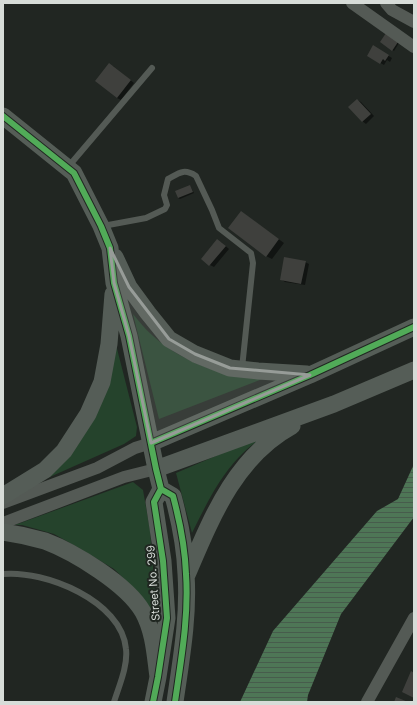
<svg xmlns="http://www.w3.org/2000/svg" width="417" height="705" font-family="Inter,sans-serif">
	<defs>
		<pattern id="water-rules" width="6" height="5" patternUnits="userSpaceOnUse"><rect width="6" height="5" fill="#4e7656"/><path d="M0 2.5h6" fill="none" stroke="#475c4c"/></pattern>
	</defs>
	<rect width="100%" height="100%" fill="#212622"/>
	<!-- grass -->
	<path fill="#25432c" d="M133,314C139,321 145,329 152,335C172,354 207,371 234,375C244,377 255,377 265,378L159,419Z
		M113,333L137,427L136,436L124,444L34,484L72,446Z
		M265,435C256,442 246,449 239,457C218,479 205,507 192,533L176,473Z
		M133,482L143,490L150,530L154,578L156,622L141,595L114,569L79,548L54,534L22,525H15Z"/>
	<!-- water -->
	<path fill="url(#water-rules)" d="M414,464V517L341,614L308,695L307,702H240L273,631L377,511L398,499Z"/>
	<!-- shadow -->
	<path fill="#0007" d="M387,35L399,43L394,51L381,42Z
		M374,47L392,58L390,62L387,60L384,65L368,56Z
		M113,66L134,83L121,100L117,98Z
		M357,100L361,102L374,116L366,124L362,121Z
		M190,186L194,193L180,199L178,198Z
		M241,212L284,243L272,259L266,256Z
		M221,242L229,249L214,267L210,265Z
		M305,262L309,264L305,285L285,282L281,279Z"/>
	<!-- building -->
	<path fill="#3f403d" d="M386,33L398,42L392,51L380,42Z
		M373,45L389,55L385,61L383,59L380,64L367,56Z
		M109,63L131,80L117,98L95,81Z
		M357,99L371,114L362,122L348,107Z
		M190,185L193,192L178,198L175,191Z
		M241,211L279,239L266,257L228,228Z
		M217,239L226,246L209,266L201,259Z
		M284,257L306,261L301,284L280,280Z
		M411,671L414,673V698L402,692Z
		M396,697L408,702H394Z"/>
	<g fill="none" stroke-linecap="round" stroke-linejoin="round">
		<!-- lane -->
		<path stroke="#545a55" stroke-width="6" d="M68,167L152,68
			M103,226L146,218L165,209L167,205L164,195L168,179C179,173 184,168 196,176L212,210L219,228L251,253L253,263L242,368
			M3,574C45,570 122,601 126,649C128,666 119,686 114,702"/>
		<!-- street -->
		<path stroke="#545a55" stroke-width="12" d="M352,3L414,47
			M386,3L392,10L414,22
			M3,503L97,468L135,448L151,443
			M3,523L124,477L156,469
			M367,702L414,618"/>
		<!-- secondary -->
		<path stroke="#555d57" stroke-width="17" d="M3,116L74,173L101,226L110,248L114,283L129,336L156,469L161,489L173,496C180,522 185,547 186,574C189,616 181,660 175,702
			M115,257L129,287L148,313L169,339L195,354L230,368L258,371L307,374
			M151,443L310,375L414,327
			M156,469L334,404L414,370
			M3,496L45,470L64,451L88,414L102,382L109,344L113,294
			M3,532C17,534 31,537 45,541C74,552 127,584 143,612C154,632 155,655 158,677
			M187,575C211,519 235,457 292,426
			M153,702L158,677L167,618L163,561L154,502L161,489"/>
		<defs>
			<path id="cycleway" d="M3,116L74,173L101,226L110,248L114,283L129,336L156,469L161,489L173,496C180,522 185,547 186,574C189,616 181,660 175,702
				M151,443L310,375L414,327
				M153,702L158,677L167,618L163,561L154,502L161,489"/>
		</defs>
		<!-- cycleway casing -->
		<use href="#cycleway" stroke="#202721" stroke-width="8"/>
		<!-- cycleway -->
		<use href="#cycleway" stroke="#51ab58" stroke-width="6"/>
	</g>
	<!-- marked area -->
	<path fill="#979c98" fill-opacity="0.2" stroke="#979c98" stroke-width="3" stroke-linejoin="round" d="M110,248L129,287L169,339L195,354L230,368L310,375L151,443L129,336L114,283Z"/>
	<g text-anchor="middle" dominant-baseline="central" stroke-width="4" stroke-linejoin="round" paint-order="stroke">
		<!-- street labels -->
		<g font-size="11" fill="#d7dcd8" stroke="#202721">
			<text transform="translate(153 583) rotate(-94)">Street No. 299</text>
		</g>
	</g>
	<!-- border -->
	<rect width="417" height="705" fill="none" stroke="#d7dcd8" stroke-width="8"/>
</svg>
